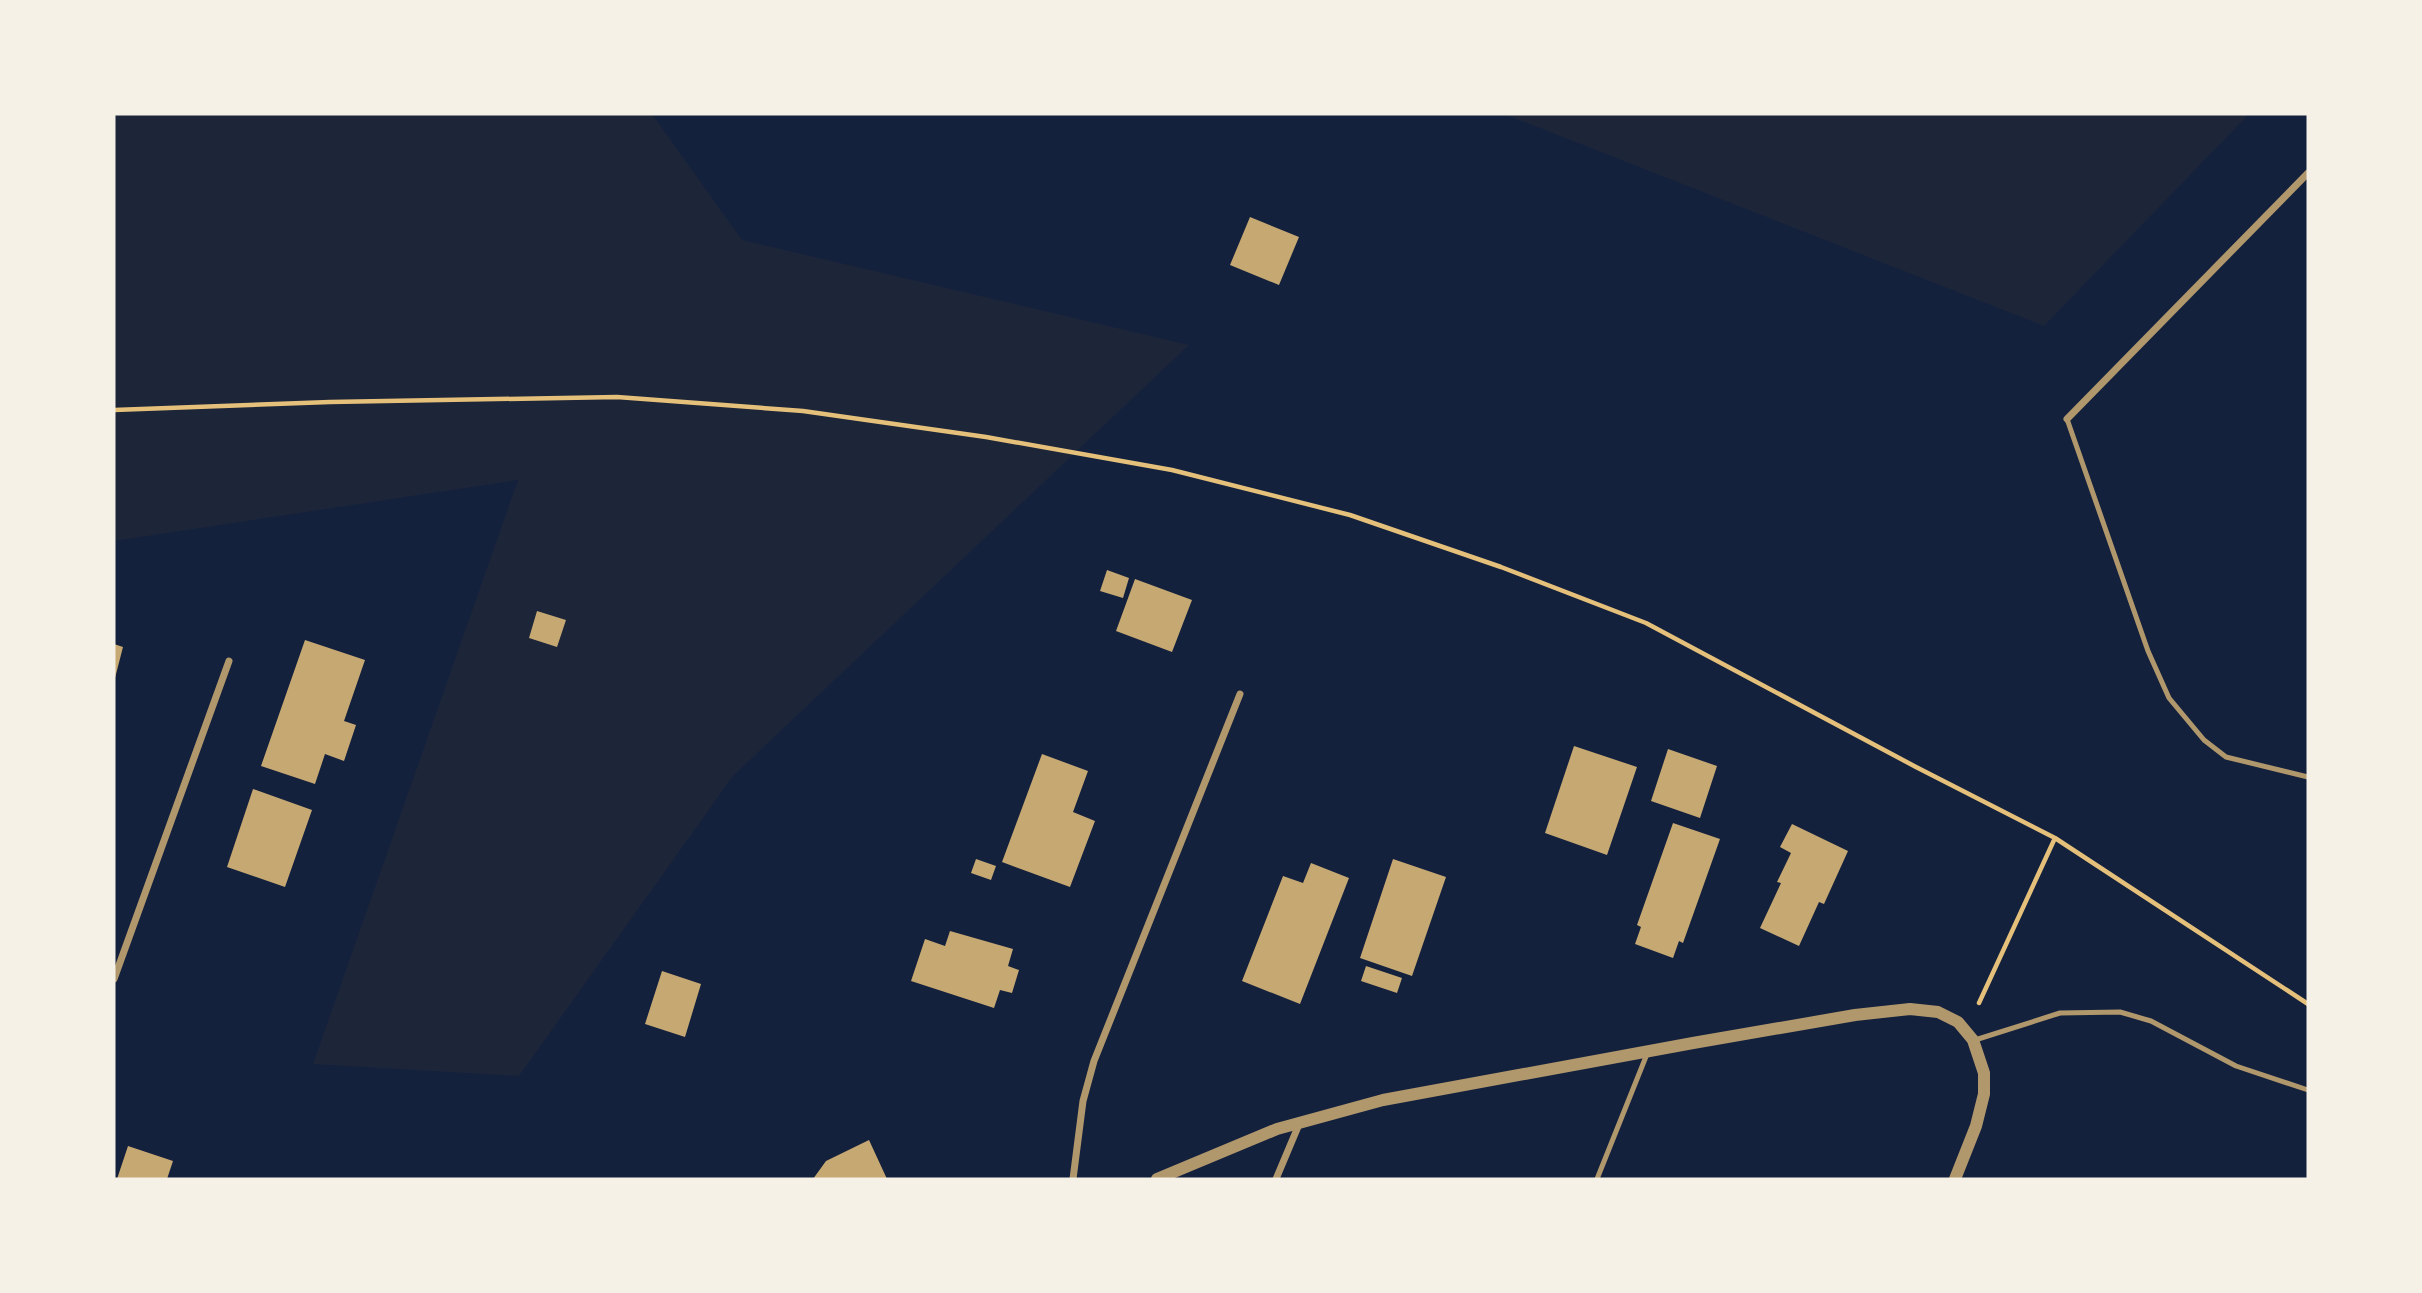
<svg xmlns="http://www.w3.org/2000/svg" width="2422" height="1293" font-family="'Zilla Slab',serif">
	<rect width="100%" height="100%" fill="#14213d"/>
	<!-- green -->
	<path fill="#1d2539" d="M114,114H652L742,240L1189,345L733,776L519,1076L313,1064L518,480L114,541Z
		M1504,114H2249L2044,326Z"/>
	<!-- building -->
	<path fill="#c6a872" d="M1250,217L1299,237L1279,285L1230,265Z
		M1107,570L1129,578L1123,598L1100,591Z
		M1135,579L1192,600L1172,652L1116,631Z
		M537,611L566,620L557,647L529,638Z
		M305,640L365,660L344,721L356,725L344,761L325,754L315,784L261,766Z
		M114,644L123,647L115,678H114Z
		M1574,746L1637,767L1607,855L1545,833Z
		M1668,749L1717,766L1700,818L1651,801Z
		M1042,754L1088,771L1073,812L1095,821L1070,887L1002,862Z
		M253,789L312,810L285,887L227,867Z
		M1673,823L1720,839L1683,943L1679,941L1673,958L1635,944L1641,927L1637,925Z
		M1792,824L1848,851L1824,904L1819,902L1799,946L1760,928L1781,883L1777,882L1791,853L1780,847Z
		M976,859L996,866L991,880L971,873Z
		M1393,859L1446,877L1412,976L1360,958Z
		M1311,863L1349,878L1300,1004L1242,981L1283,876L1303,883Z
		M950,931L1013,949L1008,966L1019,970L1012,993L1000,990L994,1008L911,981L925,939L945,946Z
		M1366,966L1402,978L1397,993L1361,981Z
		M662,971L701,984L685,1037L645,1024Z
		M869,1140L887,1179H813L826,1161Z
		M128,1146L173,1161L167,1179H117Z"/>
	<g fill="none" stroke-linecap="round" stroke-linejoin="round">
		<!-- path -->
		<path stroke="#e5c07b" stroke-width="4.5" d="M114,410L330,402L617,397L803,411L986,437L1172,470L1350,515L1501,567L1646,623L1916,767L2055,838L2308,1004
			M1979,1003L2055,838"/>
		<!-- service -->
		<path stroke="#b1986c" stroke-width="5" d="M2067,419L2148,651L2169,698L2204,740L2226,757L2308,777
			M1975,1040L2060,1013L2120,1012L2151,1021L2236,1066L2308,1090
			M1597,1179L1647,1054"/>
		<!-- minor -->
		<path stroke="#b1986c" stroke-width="7" d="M2067,419L2308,173
			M114,979L229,661
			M1073,1179L1083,1101L1094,1061L1240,694
			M1276,1179L1300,1122"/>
		<!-- tertiary -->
		<path stroke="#b1986c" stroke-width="12" d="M1157,1179L1277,1129L1383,1100L1693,1043L1855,1015L1910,1009L1938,1012L1958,1022L1973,1040L1984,1073V1094L1976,1126L1955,1179"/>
	</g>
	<!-- border -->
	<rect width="2422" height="1293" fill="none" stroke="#f6f1e7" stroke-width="231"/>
</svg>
